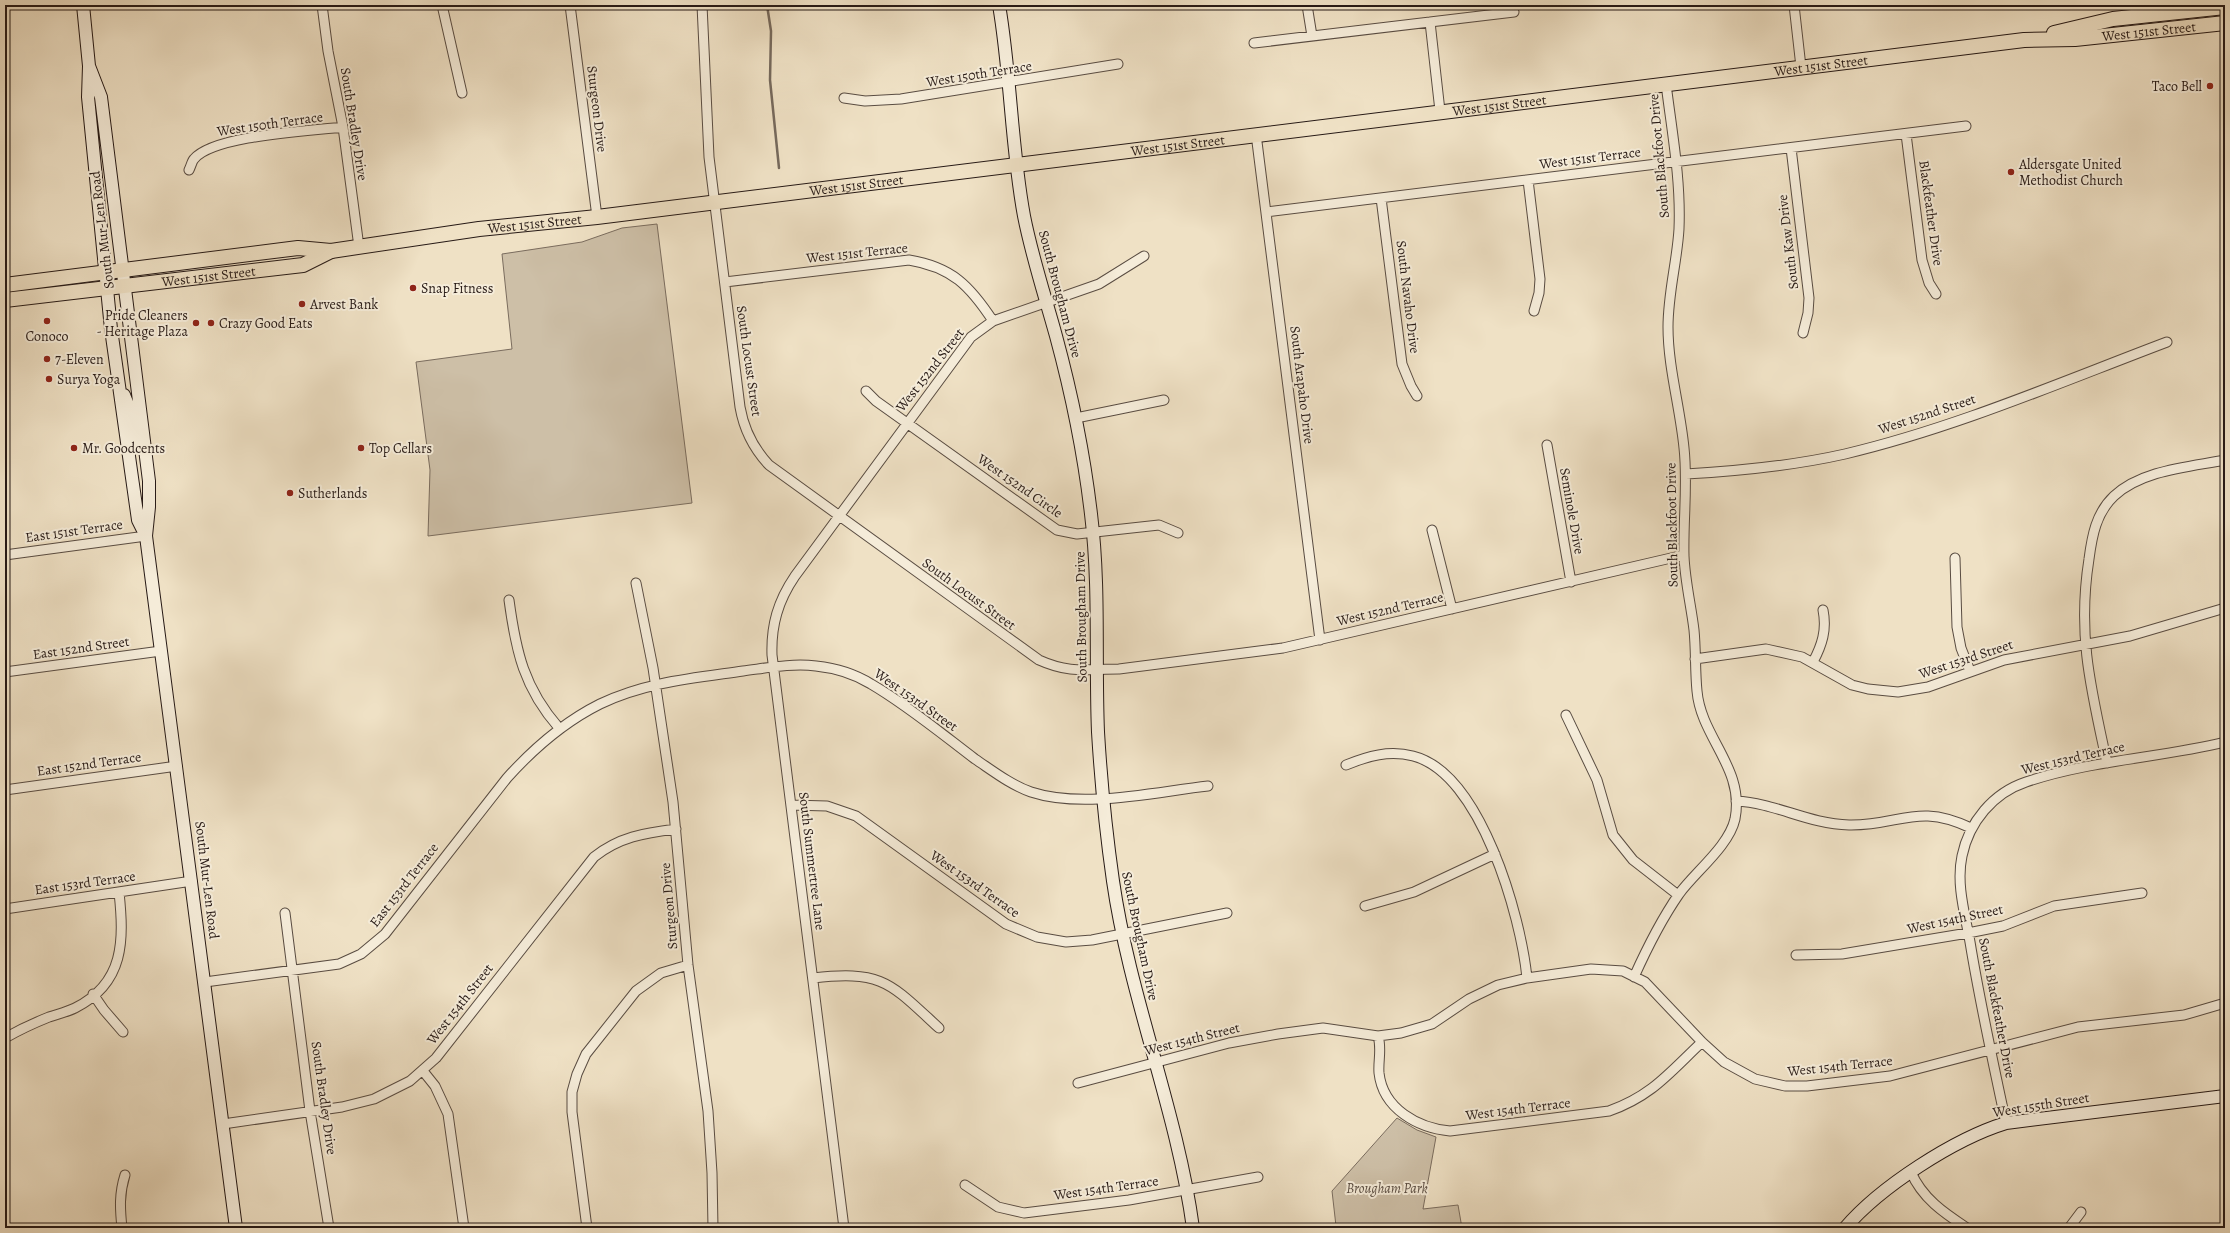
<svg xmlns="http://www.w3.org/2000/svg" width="2230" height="1233" font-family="Alegreya,serif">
	<rect width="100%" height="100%" fill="#efe1c5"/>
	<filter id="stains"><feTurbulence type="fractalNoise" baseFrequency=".005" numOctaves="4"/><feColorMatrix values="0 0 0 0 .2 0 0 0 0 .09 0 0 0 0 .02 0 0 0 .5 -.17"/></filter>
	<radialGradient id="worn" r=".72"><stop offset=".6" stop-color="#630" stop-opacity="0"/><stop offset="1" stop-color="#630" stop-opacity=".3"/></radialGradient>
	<!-- green -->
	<path fill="#cdbfa7" stroke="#7a6c5e" d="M657,224L692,503L428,536L430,470L416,362L512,349L502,254L582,242L622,228Z
		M1397,1118L1417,1130L1436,1137L1423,1209L1458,1205L1462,1228H1326L1336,1226L1332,1191Z"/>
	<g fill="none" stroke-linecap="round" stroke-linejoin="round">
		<!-- stream -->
		<path stroke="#76695c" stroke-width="2.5" d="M767,5L771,31L770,80L779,168"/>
		<defs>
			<path id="street" d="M322,5L328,51L343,127L359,247
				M442,5L462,93
				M570,5L597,217
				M702,5L709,157L740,407C744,430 753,448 769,465L1039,660C1070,674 1087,669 1119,669L1283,648L1684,555
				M1307,5L1312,36
				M1794,5L1801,67
				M1430,22L1440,111
				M1254,43L1514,12
				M844,98L865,101L901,99L1118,64
				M1256,134L1320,640
				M1906,134L1922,260L1929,283L1936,294
				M1791,148L1809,298L1808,313L1803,333
				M189,170C191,166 192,161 194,159C214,135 311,131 343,127
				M1528,180L1540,279L1539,293L1534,311
				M1381,198L1402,364L1411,386L1417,396
				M1266,212L1966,126
				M725,282L909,260C952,267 970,286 993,321
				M866,391L876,401L1057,530L1077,534L1159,525L1178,533
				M1076,418L1164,400
				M1547,445L1571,582
				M1686,474C1739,471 1792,466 1845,454C1955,428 2061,382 2167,342
				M1432,530L1452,609
				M5,555L146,536
				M1955,558L1957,627L1961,648L1970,671
				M636,583L653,668L673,802L688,965L708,1111L712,1173L713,1228
				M509,600C516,652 524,688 559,728
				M1695,659L1766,649L1802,657L1852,685L1868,689L1898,692L1928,687L2004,660L2130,636L2225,608
				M1813,662C1822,645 1827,630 1823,610
				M5,672L161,651
				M1566,715L1597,780L1613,835L1633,860L1678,895
				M2107,763C2091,689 2077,635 2089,559C2092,536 2096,513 2114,496C2142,470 2189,467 2225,460
				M1346,765C1368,756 1389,750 1413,756C1481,773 1521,917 1527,978
				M5,790L177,766
				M1736,801C1776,803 1808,824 1849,825C1900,826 1917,802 1971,828
				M791,805L827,806L856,816L1006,924L1037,937L1066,942L1092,940L1227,913
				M1365,906L1414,892L1495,854
				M5,909L192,881
				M285,913L310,1111L329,1228
				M1796,955L1842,954L1968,933L2003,926L2054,906L2142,893
				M1634,977C1647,948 1661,920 1679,894C1695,872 1729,846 1735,819C1745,768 1701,738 1697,691C1695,671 1696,650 1694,630C1691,605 1685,581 1684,556C1683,520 1688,484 1684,448C1680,407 1668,367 1668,327C1668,293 1677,262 1679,229C1681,180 1672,132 1666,84
				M813,978C883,970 890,983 939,1028
				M205,982L339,964L361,954L385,934L507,778C534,748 564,722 600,704C646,682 694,678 743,671C767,668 792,663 816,666C835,668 855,674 871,684C907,705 942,734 975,759C993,771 1011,785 1031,792C1083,809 1154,792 1208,786
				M93,994L104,1010L123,1032
				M1378,1036C1382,1049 1378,1060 1379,1073C1383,1109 1418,1128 1450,1131L1609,1111C1652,1096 1670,1072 1702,1042
				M5,1038C19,1030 34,1023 49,1017C58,1014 67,1012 75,1008C125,983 124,940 119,892
				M423,1071L435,1086L448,1114L464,1228
				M1078,1083L1229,1043L1278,1034L1323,1028L1378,1036L1401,1033L1432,1024L1469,999L1498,985L1527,978L1591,969L1623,971L1645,982L1702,1042L1724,1062L1755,1079L1785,1086H1807L1890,1076L2078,1027L2184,1015L2225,1003
				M2006,1123C1993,1063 1980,1003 1970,942C1965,914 1956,884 1962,856C1969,822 1993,793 2026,782C2091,760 2160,758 2225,742
				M223,1124L342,1107L374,1099L410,1081L436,1058L594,857C619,837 644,833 676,829
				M1911,1172C1922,1198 1944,1213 1967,1228
				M965,1185L998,1207L1024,1213L1129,1200L1258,1177
				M122,1228C120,1209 119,1194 125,1175
				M587,1228L572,1112V1092L577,1074L586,1054L636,991L661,973L688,965
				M844,1228L772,655C771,625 778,601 795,576L971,337L993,321L1099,284L1144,256
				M2069,1228L2081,1212"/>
			<path id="secondary" d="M83,5L89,66L88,97L111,329L138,520L146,536
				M999,5C1011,75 1011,146 1024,216C1032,257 1045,296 1056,336C1072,395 1084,454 1091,514C1100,587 1095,659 1098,732C1101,782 1106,832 1113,881C1130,999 1177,1110 1193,1228
				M89,66L101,97L149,481V507L146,536L236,1228
				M124,395L130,410L135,443L144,448
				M1845,1228C1880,1187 1954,1139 2006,1123L2225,1096"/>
			<g id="primary">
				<path d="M2054,33L2113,19L2225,7"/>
				<path id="s1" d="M5,285L298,248L331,251L479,229L597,217L2024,40L2075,39L2225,23"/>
				<path id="s2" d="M5,300L303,265L331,251"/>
			</g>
		</defs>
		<!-- street casing -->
		<use href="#street" stroke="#594c42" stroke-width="11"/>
		<!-- secondary casing -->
		<use href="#secondary" stroke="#271a16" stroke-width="14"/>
		<!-- primary casing -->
		<use href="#primary" stroke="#271a16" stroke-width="16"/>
		<!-- street -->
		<use href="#street" stroke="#f5ecd9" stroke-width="9"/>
		<!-- secondary -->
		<use href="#secondary" stroke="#f5ecd9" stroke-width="12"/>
		<!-- primary -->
		<use href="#primary" stroke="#efe1c5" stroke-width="14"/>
	</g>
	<!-- markers -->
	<g fill="#8f2418" stroke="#f5ecd9" stroke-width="1.5">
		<circle cx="2210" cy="86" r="4"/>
		<circle cx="2011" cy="172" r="4"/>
		<circle cx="413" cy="288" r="4"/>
		<circle cx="302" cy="304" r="4"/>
		<circle cx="47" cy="321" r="4"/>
		<circle cx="196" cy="323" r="4"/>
		<circle cx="211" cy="323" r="4"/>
		<circle cx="47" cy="359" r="4"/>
		<circle cx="49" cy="379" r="4"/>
		<circle cx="74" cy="448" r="4"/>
		<circle cx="361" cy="448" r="4"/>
		<circle cx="290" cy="493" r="4"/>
	</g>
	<g text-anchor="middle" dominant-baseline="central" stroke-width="4" stroke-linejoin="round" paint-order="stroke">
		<!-- street labels -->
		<g font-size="14" fill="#271a16" stroke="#f5ecd9">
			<text stroke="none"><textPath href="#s1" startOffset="2160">West 151st Street</textPath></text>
			<text stroke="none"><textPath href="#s1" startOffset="1830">West 151st Street</textPath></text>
			<text transform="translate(979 74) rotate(-9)">West 150th Terrace</text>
			<text stroke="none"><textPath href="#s1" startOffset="1506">West 151st Street</textPath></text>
			<text transform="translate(597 109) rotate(83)">Sturgeon Drive</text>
			<text transform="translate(270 124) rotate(-8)">West 150th Terrace</text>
			<text transform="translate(354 124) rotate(81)">South Bradley Drive</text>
			<text stroke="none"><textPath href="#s1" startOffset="1182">West 151st Street</textPath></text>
			<text transform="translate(1659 156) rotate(-95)">South Blackfoot Drive</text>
			<text transform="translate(1590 158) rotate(-7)">West 151st Terrace</text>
			<text stroke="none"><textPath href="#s1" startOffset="858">West 151st Street</textPath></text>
			<text transform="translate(1931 213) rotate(82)">Blackfeather Drive</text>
			<text stroke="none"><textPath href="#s1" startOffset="534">West 151st Street</textPath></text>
			<text transform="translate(102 230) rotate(-97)">South Mur-Len Road</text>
			<text transform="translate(1788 242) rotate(-97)">South Kaw Drive</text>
			<text transform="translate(857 253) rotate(-6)">West 151st Terrace</text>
			<text stroke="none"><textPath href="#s2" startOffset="205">West 151st Street</textPath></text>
			<text transform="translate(1060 294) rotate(75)">South Brougham Drive</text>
			<text transform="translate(1408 297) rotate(83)">South Navaho Drive</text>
			<text transform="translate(749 361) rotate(82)">South Locust Street</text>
			<text transform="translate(930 370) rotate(-52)">West 152nd Street</text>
			<text transform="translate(1302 385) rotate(83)">South Arapaho Drive</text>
			<text transform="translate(1927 414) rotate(-18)">West 152nd Street</text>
			<text transform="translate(1020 486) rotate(35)">West 152nd Circle</text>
			<text transform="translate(1572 511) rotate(80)">Seminole Drive</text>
			<text transform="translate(1672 525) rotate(-91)">South Blackfoot Drive</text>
			<text transform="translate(74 531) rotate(-8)">East 151st Terrace</text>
			<text transform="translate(969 594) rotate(36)">South Locust Street</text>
			<text transform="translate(1390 609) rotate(-13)">West 152nd Terrace</text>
			<text transform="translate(1081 617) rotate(-91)">South Brougham Drive</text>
			<text transform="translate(81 648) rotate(-8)">East 152nd Street</text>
			<text transform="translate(1966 659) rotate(-18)">West 153rd Street</text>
			<text transform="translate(916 700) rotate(35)">West 153rd Street</text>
			<text transform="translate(2073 758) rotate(-13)">West 153rd Terrace</text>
			<text transform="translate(89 764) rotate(-8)">East 152nd Terrace</text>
			<text transform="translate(812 861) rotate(83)">South Summertree Lane</text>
			<text transform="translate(207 880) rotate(83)">South Mur-Len Road</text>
			<text transform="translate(85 883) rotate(-8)">East 153rd Terrace</text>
			<text transform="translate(975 884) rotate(35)">West 153rd Terrace</text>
			<text transform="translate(404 885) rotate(-52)">East 153rd Terrace</text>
			<text transform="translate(669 906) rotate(-95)">Sturgeon Drive</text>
			<text transform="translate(1955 919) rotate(-12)">West 154th Street</text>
			<text transform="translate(1140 936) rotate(78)">South Brougham Drive</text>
			<text transform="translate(460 1004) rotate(-52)">West 154th Street</text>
			<text transform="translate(1997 1008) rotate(79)">South Blackfeather Drive</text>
			<text transform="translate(1192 1039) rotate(-14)">West 154th Street</text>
			<text transform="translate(1840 1066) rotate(-6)">West 154th Terrace</text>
			<text transform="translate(324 1098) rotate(82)">South Bradley Drive</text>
			<text transform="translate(2041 1105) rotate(-9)">West 155th Street</text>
			<text transform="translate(1518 1109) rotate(-7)">West 154th Terrace</text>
			<text transform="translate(1106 1188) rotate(-8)">West 154th Terrace</text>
		</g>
		<!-- poi labels -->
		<g font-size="14" fill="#271a16" stroke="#f5ecd9" text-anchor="start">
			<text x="2202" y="86" text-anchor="end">Taco Bell</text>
			<text x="2019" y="164">Aldersgate United<tspan x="2019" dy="16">Methodist Church</tspan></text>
			<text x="421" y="288">Snap Fitness</text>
			<text x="310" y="304">Arvest Bank</text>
			<text x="188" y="315" text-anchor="end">Pride Cleaners<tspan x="188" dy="16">- Heritage Plaza</tspan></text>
			<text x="219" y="323">Crazy Good Eats</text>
			<text x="47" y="336" text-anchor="middle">Conoco</text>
			<text x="55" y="359">7-Eleven</text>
			<text x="57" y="379">Surya Yoga</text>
			<text x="82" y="448">Mr. Goodcents</text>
			<text x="369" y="448">Top Cellars</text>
			<text x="298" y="493">Sutherlands</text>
		</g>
		<!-- park labels -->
		<g font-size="14" font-style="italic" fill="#594c42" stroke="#f5ecd9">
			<text x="1387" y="1188">Brougham Park</text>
		</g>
	</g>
	<!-- margin -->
	<rect width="2230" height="1233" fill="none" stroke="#efe1c5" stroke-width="20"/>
	<rect x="6" y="6" width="2218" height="1221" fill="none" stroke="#271a16" stroke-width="2"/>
	<rect x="10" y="10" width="2210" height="1213" fill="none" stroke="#271a16"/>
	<rect width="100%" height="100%" filter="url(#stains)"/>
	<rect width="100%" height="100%" fill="url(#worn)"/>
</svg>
